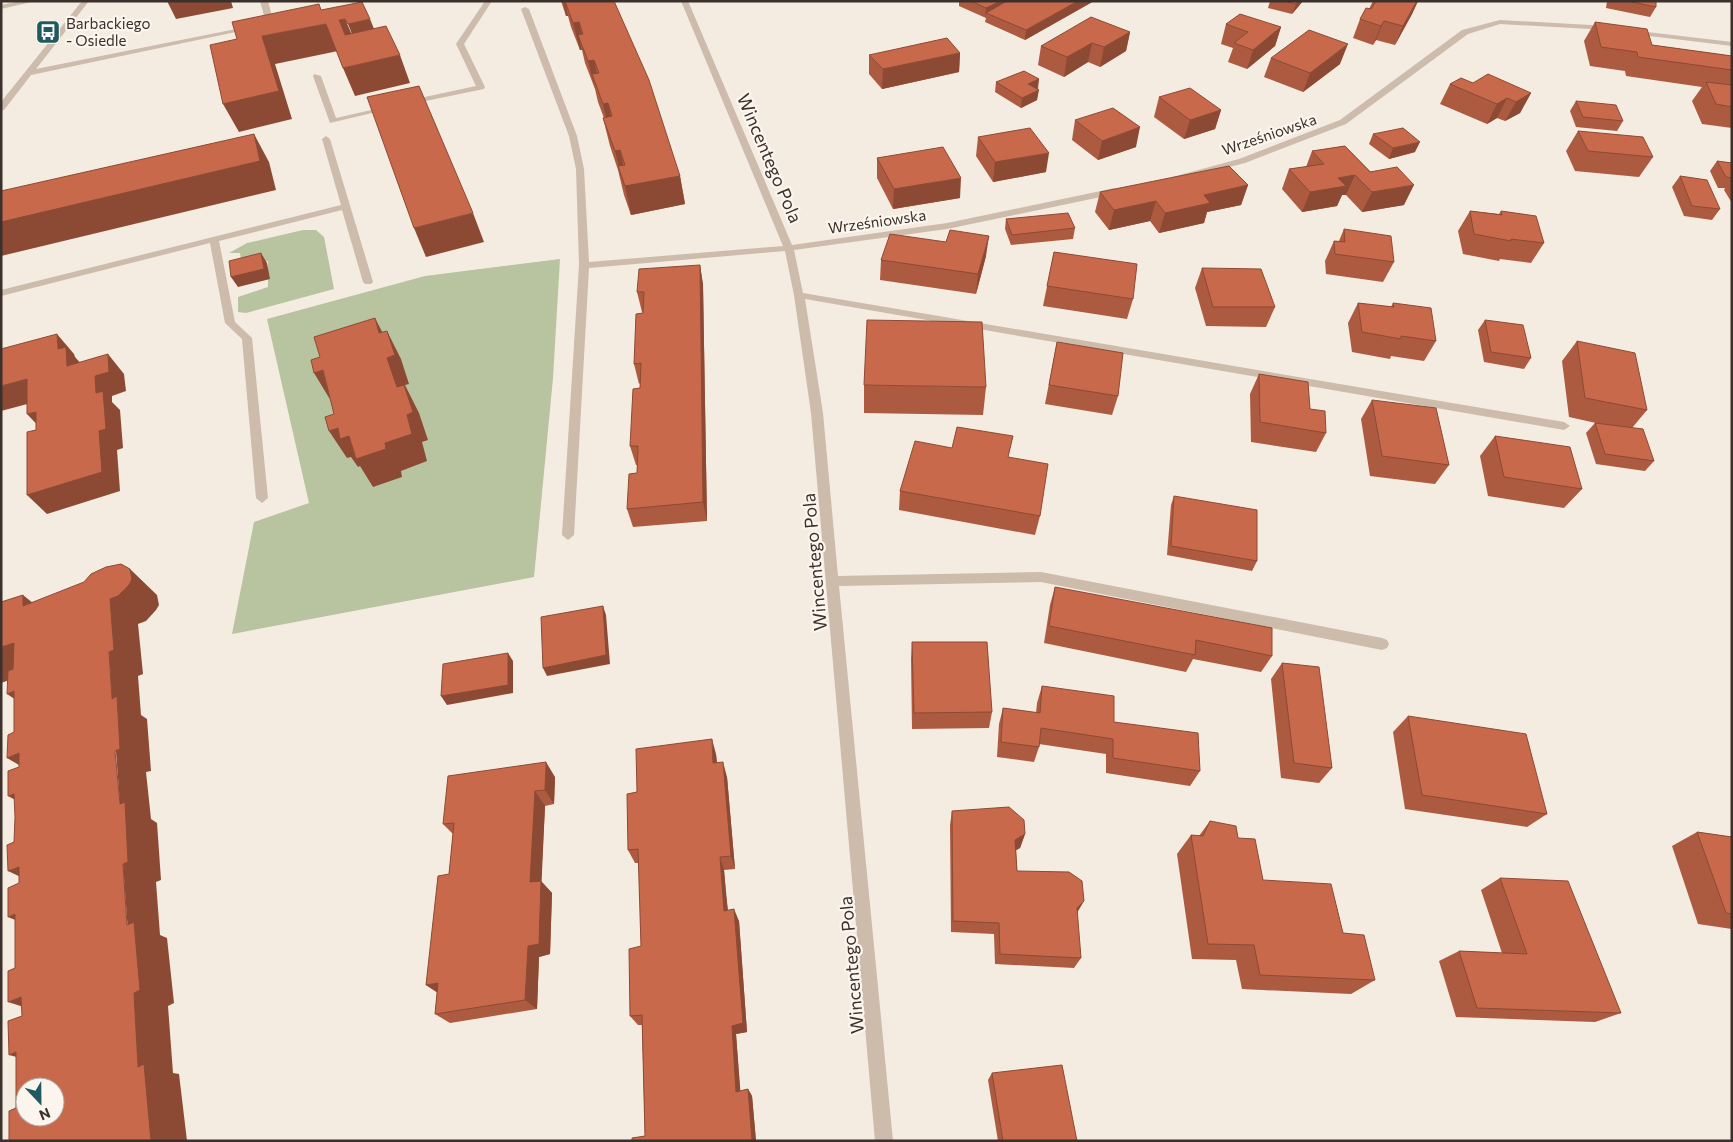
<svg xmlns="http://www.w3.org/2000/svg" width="1733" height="1142" font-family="Commissioner,sans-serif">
	<rect width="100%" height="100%" fill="#f4ebe1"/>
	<!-- green -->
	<path fill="#b8c4a0" d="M303,230H316L324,237L334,289L246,313L238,312V297L268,287V261L242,267L240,253H229L247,243Z
		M560,259L553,378L534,577L232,634L254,522L309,503L267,319L425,276Z"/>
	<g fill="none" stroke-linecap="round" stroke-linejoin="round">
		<!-- minor -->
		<path fill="#cdbbac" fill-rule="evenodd" d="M20,1H36L1,9V5Z
			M82,1H89L36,69L266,23L260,1H268L274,24L31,75L4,110H1V102Z
			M485,1H492L464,44L485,87L484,89L406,105V101L476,86L456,44Z
			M681,1H688L792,245L947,223L1115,188L1119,191L1115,194L947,229L794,250L803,293L1564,422L1570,426L1564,430L805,299L823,413L838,576L1041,572L1382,638L1387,640L1389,644L1387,648L1382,650L1041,582L839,586L893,1141H875L811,413L794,295L785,251L589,268L574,535L568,540L562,535L579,265L576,169L569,136L521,9L525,7L529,9L577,136L584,169L589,262L783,246Z
			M1500,20L1608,26L1612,28L1608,30L1500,24L1468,34L1346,124L1245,163L1169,182L1165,179L1239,159L1340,120L1462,30Z
			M1630,30L1732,42V46L1633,34L1629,32Z
			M314,74L321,76L336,118L389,106L393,108L330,123L313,76Z
			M326,136L330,139L373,282L371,284H365L363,282L342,210L219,241L235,322L252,338L268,498L262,503L256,498L242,339L225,323L210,243L1,296V290L341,205L322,139Z"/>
	</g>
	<!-- wall -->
	<path fill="#ac5a40" d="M561,1H614L680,176L685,204L631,215L624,195L618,170L610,146L603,118H604L598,102L595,89L585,63L582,50H580L571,27L568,16H566Z
		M959,1H1094L1025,40L985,22L986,18L959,6Z
		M1270,1H1303L1292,14L1268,8Z
		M1373,1H1418L1412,14L1395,45L1376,40L1373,45L1353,38L1360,19L1369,9Z
		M1607,1H1656V7L1650,17L1606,8Z
		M1595,22L1652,45L1732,56V128L1702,124L1692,101L1702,87L1626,76L1625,71L1590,66L1584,41Z
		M1226,24L1281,27L1275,46L1247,69L1228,62L1233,48L1221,44Z
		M1130,32L1126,51L1100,67L1088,62L1064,77L1038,65L1041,46Z
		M960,53L959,72L882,89L869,74V55Z
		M1271,58L1340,64L1303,92L1264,77Z
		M1039,79L1037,100L1021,108L995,92L996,82Z
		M1473,83L1531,93L1520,113L1505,121L1497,118L1487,124L1440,104L1450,84Z
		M1159,97L1221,110L1215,129L1184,139L1154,117Z
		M1576,101L1623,121L1617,131L1576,127L1570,111Z
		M1075,120L1136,147L1098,160L1072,140Z
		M1578,131L1653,157L1639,177L1575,171L1566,151Z
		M1373,134L1415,152L1389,159L1369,144Z
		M978,137L1046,172L993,182L976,156Z
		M1345,146L1404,205L1362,212L1346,195H1342L1337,206L1302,212L1282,189L1289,169L1306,167L1312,151Z
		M877,158L960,198L893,209L877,178Z
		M1717,161L1732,163V203L1724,190L1725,188H1718L1710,171Z
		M1680,176L1720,209L1712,220L1684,216L1672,187Z
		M1248,185L1241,205L1207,212L1204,223L1159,233L1150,221L1109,230L1095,212L1100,192Z
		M1470,211L1499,214L1501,211L1544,243L1531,263L1500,259L1499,261L1463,254L1458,231Z
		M1006,219L1075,228L1073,239L1011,245L1005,229Z
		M1344,229L1394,262L1383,282L1326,274L1325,261L1334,241H1339Z
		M946,242L986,256L976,294L880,280L881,260Z
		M1054,252L1133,299L1127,319L1043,306Z
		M700,265L703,285L707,521L633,527L627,509L637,473V465H636L630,446L640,388V383L639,384L634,364L643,312H642L637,292Z
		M1202,268L1275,307L1266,327L1206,326L1195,288Z
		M1358,303L1391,307L1393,303L1436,341L1424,361L1391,356L1390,359L1352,352L1348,323Z
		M1485,320L1531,358L1524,369L1484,362L1478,330Z
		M1577,341L1647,410L1632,428L1654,461L1645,471L1596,464L1586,433L1595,423H1596L1569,417L1562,361Z
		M1057,342L1118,396L1112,415L1045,404Z
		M1259,374L1310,409L1326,433L1316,452L1251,442L1250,394Z
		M864,385L986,387L983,415L864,413Z
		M1372,400L1449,465L1435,484L1370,476L1361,419Z
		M1495,436L1582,489L1564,508L1488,496L1480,456Z
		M1009,457L1040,516L1035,535L899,510L900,491Z
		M1174,496L1257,561L1252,571L1167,555L1171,505Z
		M1055,587L1272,656L1261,672L1193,659L1186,672L1044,643L1050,605Z
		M912,642L992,712L989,728L912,729L911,659Z
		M1282,663L1332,768L1319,783L1281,778L1271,679Z
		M1042,686L1114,722L1200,771L1190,786L1106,773V754L1039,744V747L1034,762L997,757L999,724L1003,708L1036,713L1037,703Z
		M1408,716L1547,814L1527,827L1405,809L1393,732Z
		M716,754L717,762L727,777L735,869L724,870L726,896L728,911L739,921L747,1032L736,1034L740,1091L748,1089L752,1096L756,1141H632L645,1136L642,1025H638L630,1016L641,946L639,863H635L628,850L637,792Z
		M555,777L554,804L545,806L541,881L552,893L550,954L539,957L537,1009L450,1023L435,1014L437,992L426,985L449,874L453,834L443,824Z
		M952,811L1025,834L1020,848L1016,850L1017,871L1081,958L1074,968L995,964L994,934L951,932L950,825Z
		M1210,821L1238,838L1263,880L1343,933L1375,980L1351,994L1242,989L1236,960L1192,959L1177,854L1191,835L1199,836Z
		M1697,832L1732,837V929L1698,924L1672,846Z
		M1500,878L1621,1013L1595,1022L1456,1017L1439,961L1459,951L1502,953L1481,890Z
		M992,1073L1077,1141H998L988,1080Z"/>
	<!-- shaded-wall -->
	<path fill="#8c4a34" d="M167,1H231L233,8L176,19Z
		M563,1H565L568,16H566Z
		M1001,1H1020L986,13L985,18L986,8Z
		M1078,1H1094L1025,40L1026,30Z
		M1298,1H1303L1292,14L1296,4Z
		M1417,1H1418L1412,14L1395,45L1403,26Z
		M345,19L357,46L350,48L339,20Z
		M370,19L381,46L359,51L348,24Z
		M1384,21L1376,40L1373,45L1381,26Z
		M579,22L585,50L578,35L582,50H580L573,23Z
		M326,24L338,51L275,64L292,119L239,132L223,104L262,36Z
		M1281,27L1275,46L1247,69L1253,50Z
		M1130,32L1126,51L1100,67L1104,47Z
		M1092,43L1088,62L1064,77L1067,57Z
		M1348,44L1340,64L1303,92L1310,73Z
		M960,53L959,72L882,89L883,69Z
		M400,55L410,83L355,96L343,68Z
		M594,60L600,88L592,74L595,89L588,61Z
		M1039,79L1037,89L1028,84Z
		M1039,90L1037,100L1021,108L1022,98Z
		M1531,93L1520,113L1505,121L1516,102Z
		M1507,98L1497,118L1487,124L1497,104Z
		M608,103L614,131L609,132L603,104Z
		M1221,110L1215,129L1184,139L1190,120Z
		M1140,127L1136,147L1098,160L1102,141Z
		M254,134L269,162L276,190L1,256V222Z
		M1420,142L1415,152L1389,159L1393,148Z
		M620,150L626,178L622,179L615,151Z
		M1049,153L1046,172L993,182L995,162Z
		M1355,175L1346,195H1342L1337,206L1302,212L1310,192L1338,178Z
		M680,176L685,204L631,215L625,186Z
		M961,178L960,198L893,209L894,189Z
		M1248,185L1241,205L1207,212L1204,223L1159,233L1165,213L1204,195Z
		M1414,185L1404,205L1362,212L1372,192Z
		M1156,201L1150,221L1109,230L1114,210Z
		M473,213L484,242L426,257L414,228Z
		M989,236L986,256L976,294L978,274Z
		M261,253L267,263L270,279L238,287L231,277Z
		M700,265L703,285L707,521L703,502Z
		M375,318L390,347L387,331L401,359L409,384L405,385L419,413L428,440L422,442L427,461L401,471L402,477L373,487L360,466L358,467L351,457L347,458L329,431L338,428L349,436L385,443L379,333Z
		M57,334L74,354L75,357L83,366H67L58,349Z
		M108,354L124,374L126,391L112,396V402L120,410L123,448L117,450L120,491L47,514L27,495Z
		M323,370L331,401L314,373Z
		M27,379L46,399L1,411V386Z
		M36,412L46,434L27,414Z
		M130,569L157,595L159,605L156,610L146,621L138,624L143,674L138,676L141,715L147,719L151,771L146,772L151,819L157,823L161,880L156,882L160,935L167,938L174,1003L168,1006L173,1073L179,1074L187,1141H151L138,1067L123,864L120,804L112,699L109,652L110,599Z
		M23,595L54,620L23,606Z
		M603,606L606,615L610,664L547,676L543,668Z
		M14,643L46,667L1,683V647Z
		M508,653L513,661V693L447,705L441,696Z
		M14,691L42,717L7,694Z
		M712,739L716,754L718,778L713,763Z
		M19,753L43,779L7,758Z
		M546,762L555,777L554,804L545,790Z
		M723,762L727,777L735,869L731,856Z
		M535,791L545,806L541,894L530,882Z
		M14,794L45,816L8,796Z
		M1025,834L1020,848L1011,853L1015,840Z
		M720,857L724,870L729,923L724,911Z
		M19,867L46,889L8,871Z
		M541,881L552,893L550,954L539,957L537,1009L525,1000L528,946Z
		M1084,901L1077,913V908Z
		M734,909L739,921L747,1032L736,1034L741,1099L736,1092L732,1026Z
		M15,914L47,933L8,917Z
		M438,983L441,995L426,985Z
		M21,997L49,1015L8,1002Z
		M16,1052L51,1066L9,1055Z
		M748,1089L752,1096L756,1141H752Z"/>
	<!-- building -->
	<path fill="#c8694b" stroke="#8c4a34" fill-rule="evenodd" d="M565,1H614L649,80L680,176L625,186L618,166L625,165L620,150L615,151L603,118L612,116L608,103L603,104L592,74L599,73L594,60L588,61L578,35L583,34L579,22L573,23Z
		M971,1H1001L986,8Z
		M1007,1H1078L1026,30L986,13Z
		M1284,1H1298L1296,4Z
		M1376,1H1417L1403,26L1384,21L1381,26L1360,19L1366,8L1371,9Z
		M1627,1H1656V7Z
		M362,2L370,19L348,24L345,19L339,20L345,35L386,26L400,55L343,68L326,24L262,36L279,91L223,104L210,45L237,39L232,22L319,4L321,10Z
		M1240,14L1281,27L1253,50L1234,43L1248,32L1226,24Z
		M1091,17L1130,32L1104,47L1092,43L1067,57L1041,46Z
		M1595,22L1647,29L1652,45L1732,56V70L1638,57L1637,52L1601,47Z
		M1309,30L1348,44L1310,73L1271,58Z
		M947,38L960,53L883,69L869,55Z
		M1024,71L1039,79L1028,84L1039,90L1022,98L996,82Z
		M1488,74L1531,93L1516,102L1507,98L1497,104L1450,84L1461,78L1473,83Z
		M1706,82L1732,85V107L1716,104Z
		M419,86L473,213L414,228L367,97Z
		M1190,88L1221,110L1190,120L1159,97Z
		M1576,101L1616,105L1623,121L1583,117Z
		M1113,108L1140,127L1102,141L1075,120Z
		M1030,128L1049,153L995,162L978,137Z
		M1403,128L1420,142L1393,148L1373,134Z
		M1578,131L1643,137L1653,157L1588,151Z
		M254,134L260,161L1,222V191Z
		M1345,146L1370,172L1397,167L1414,185L1372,192L1355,175L1338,178L1346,186L1310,192L1289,169L1324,164L1312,151Z
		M943,147L961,178L894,189L877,158Z
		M1717,161L1732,163V178L1726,177Z
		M1229,166L1248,185L1204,195L1210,203L1165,213L1156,201L1114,210L1100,192Z
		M1680,176L1707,180L1720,209L1692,206Z
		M1470,211L1502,215L1501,211L1536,216L1544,243L1511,239V241L1474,234Z
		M1068,213L1075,228L1012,235L1006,219Z
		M1344,229L1391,236L1394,262L1335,254L1334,241L1345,242Z
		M950,230L989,236L978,274L881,260L890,234L946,242Z
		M1054,252L1137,264L1133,299L1047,286Z
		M261,253L264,269L231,277L229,261Z
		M700,265L703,502L627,509L629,474L637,473L638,446H630L633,389L640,388L641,363L634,364L636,314L643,313L644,292H637L639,269Z
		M1202,268L1261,269L1275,307H1213Z
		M1358,303L1394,307L1393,303L1431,308L1436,341L1401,336V339L1362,332Z
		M375,318L379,333L387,331L395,355L387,358L397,387L404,385L413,412L407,415L412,434L385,443L386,449L356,459L349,436L340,439L338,428L329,431L325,417L334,414L323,370L314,373L311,360L320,357L314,337Z
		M867,320L982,322L986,387L864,385Z
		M1485,320L1523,325L1531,358L1491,352Z
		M57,334L58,349L66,347L67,366L108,354L109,372L95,376L96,393L103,391L106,429L99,431L102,472L27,495V432L36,430V412L27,414V379L1,386V349Z
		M1577,341L1635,353L1647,410L1585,398Z
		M1057,342L1123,353L1118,396L1049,385Z
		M1259,374L1308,382L1310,409L1325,411L1326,433L1260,422Z
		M1372,400L1436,408L1449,465L1382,456Z
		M1595,423L1643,429L1654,461L1605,454Z
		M957,427L1013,436L1008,457L1048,464L1040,516L900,491L915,441L952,448Z
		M1495,436L1570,447L1582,489L1504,477Z
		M1174,496L1257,510V561L1171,546Z
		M121,564L130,569L132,579L129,585L118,596L110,599L114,650L109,652L112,699L117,696L120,749L115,751L120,804L125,802L128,862L123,864L127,925L134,922L140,990L134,993L138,1067L144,1064L151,1141H9V1111L16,1108V1052L9,1055L8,1021L22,1016L21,997L8,1002V971L15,968V914L8,917V888L19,883V867L8,871L7,845L14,842L15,817L14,794L8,796V771L19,767V753L7,758L8,735L14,732V691L7,694L8,671L13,669L14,643L1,647V602L23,595V606L84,582L91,574L106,567ZM25,1087H55V1117H25Z
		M1055,587L1272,628V656L1196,640L1195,655L1049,626Z
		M603,606L606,655L543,668L541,617Z
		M912,642H987L992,712L914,713Z
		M508,653V685L441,696L443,664Z
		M1282,663L1319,667L1332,768L1294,763Z
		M1042,686L1114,696V722L1198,733L1200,771L1113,758V739L1041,728L1039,747L1001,742L1003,708L1040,713Z
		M1408,716L1526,734L1547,814L1422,795Z
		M712,739L713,763L723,762L731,856L720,857L724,911L734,909L743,1023L732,1026L736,1092L748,1089L752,1141H632V1138L645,1136L642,1015L630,1016L629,949L641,946L638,849L628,850L627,794L637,792L636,749Z
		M546,762L545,790L535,791L530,882L541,881L539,944L528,946L525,1000L435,1014L438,983L426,985L438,876L449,874L454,823L443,824L448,776Z
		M1009,807L1024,820L1025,834L1015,840L1017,871L1069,872L1082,881L1084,901L1077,908L1081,958L1000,954L999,923L953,921L952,811Z
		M1210,821L1236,826L1238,838L1255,839L1263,880L1331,884L1343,933L1364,935L1375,980L1260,975L1254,945L1208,944L1191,835L1203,836Z
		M1697,832L1732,837V914L1726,913Z
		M1500,878L1568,881L1621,1013L1477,1008L1459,951L1527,954Z
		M1062,1065L1077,1141H1003L992,1073Z"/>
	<!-- icons -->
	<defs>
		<symbol id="bus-square" viewBox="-11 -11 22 22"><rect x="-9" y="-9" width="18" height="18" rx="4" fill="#1f5a5e" stroke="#fbf5ee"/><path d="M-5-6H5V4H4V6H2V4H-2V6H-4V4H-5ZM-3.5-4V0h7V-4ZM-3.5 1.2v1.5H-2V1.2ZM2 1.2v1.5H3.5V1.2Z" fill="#fff"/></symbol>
	</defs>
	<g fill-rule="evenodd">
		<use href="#bus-square" x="34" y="18" width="28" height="28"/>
	</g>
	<g text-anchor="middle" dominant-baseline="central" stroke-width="4.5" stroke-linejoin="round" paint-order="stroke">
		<!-- far-poi labels -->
		<g font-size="15" fill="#3b302b" stroke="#fbf5ee" text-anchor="start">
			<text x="66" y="23">Barbackiego<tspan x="66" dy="17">- Osiedle</tspan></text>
		</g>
		<!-- far-street labels -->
		<g font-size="15" fill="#3b302b" stroke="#fbf5ee">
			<text transform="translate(1269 134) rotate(-19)">Wrześniowska</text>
			<text transform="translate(877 221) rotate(-8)">Wrześniowska</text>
		</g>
		<!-- street labels -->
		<g font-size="18" fill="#3b302b" stroke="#fbf5ee">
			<text transform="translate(770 158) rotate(67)">Wincentego Pola</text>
			<text transform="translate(814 562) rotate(-95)">Wincentego Pola</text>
			<text transform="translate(851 965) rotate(-95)">Wincentego Pola</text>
		</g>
	</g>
	<!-- border -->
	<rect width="1733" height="1142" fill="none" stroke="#3b302b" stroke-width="5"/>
	<!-- north arrow -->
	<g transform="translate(40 1102) rotate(158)"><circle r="24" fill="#fbf5ee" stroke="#aea6a0"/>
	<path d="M0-4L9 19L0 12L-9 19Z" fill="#1f5a5e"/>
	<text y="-8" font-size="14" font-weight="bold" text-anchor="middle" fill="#3b302b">N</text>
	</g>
</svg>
